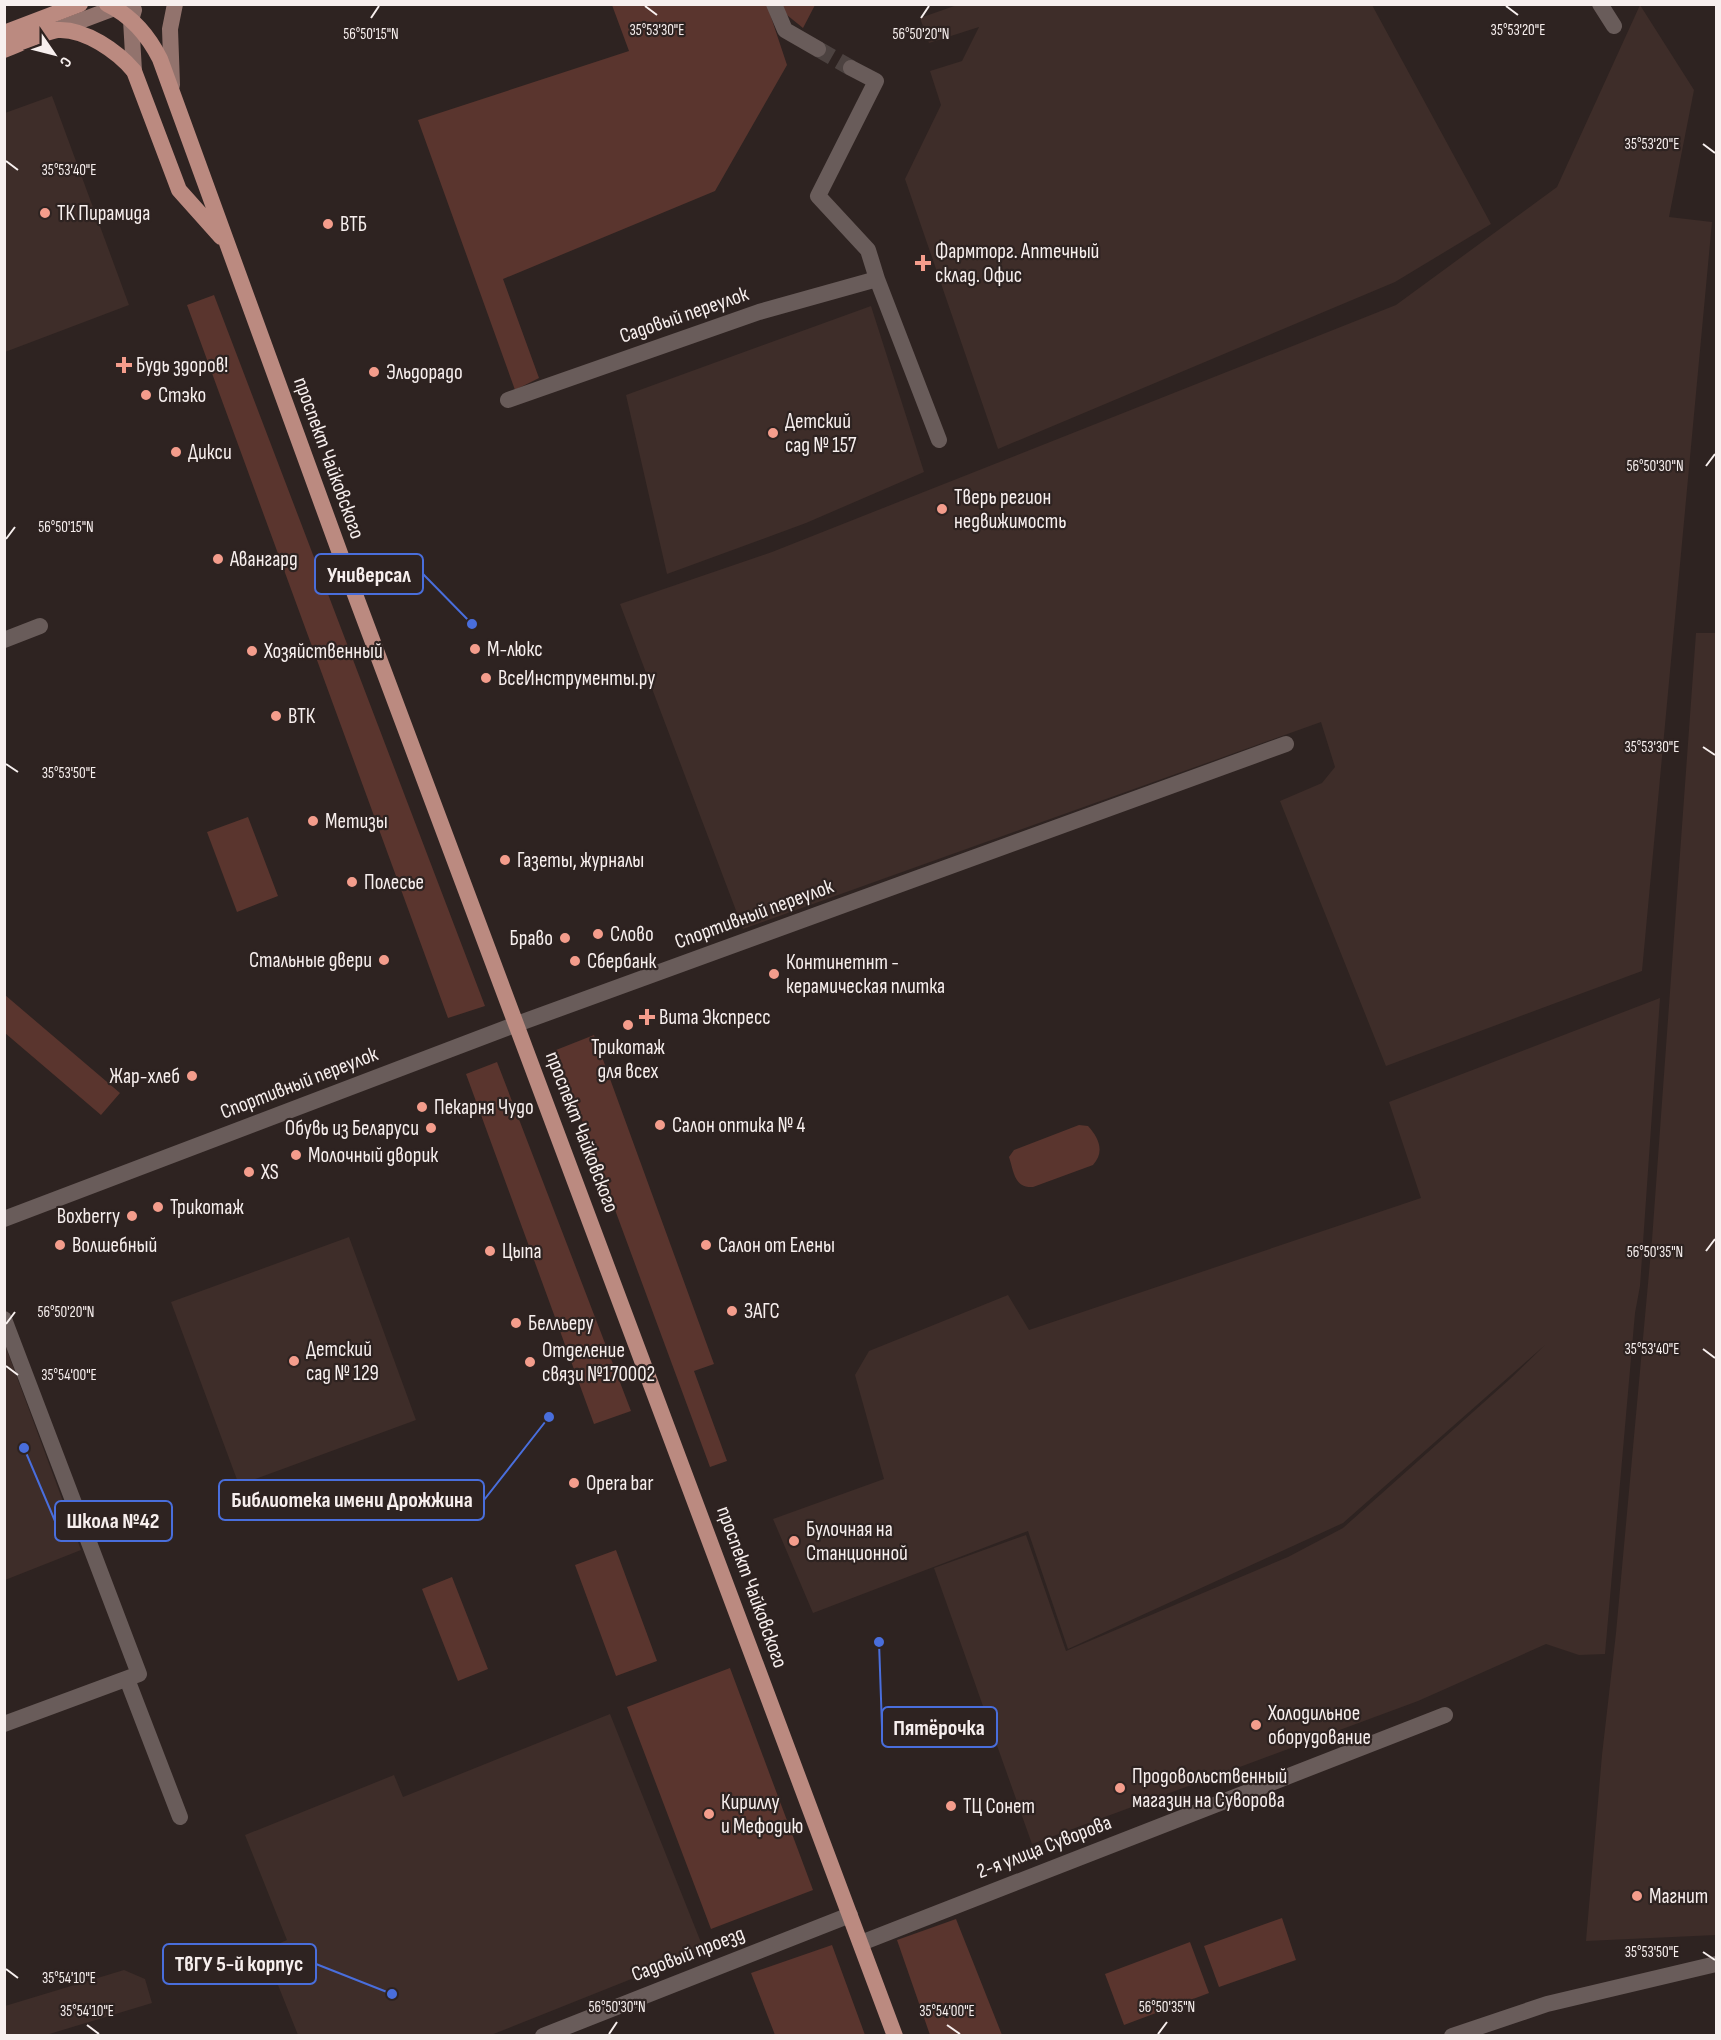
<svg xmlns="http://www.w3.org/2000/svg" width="1721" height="2040" font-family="'Sofia Sans Condensed',sans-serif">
	<rect width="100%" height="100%" fill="#2e2321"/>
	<!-- built -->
	<path fill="#3e2d29" d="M960,4L1372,5L1491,224L1395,282L998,449L905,179L941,105L930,71L962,61L979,27L929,43L920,18Z
		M1640,5L1694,90L1669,217L1712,222L1642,971L1386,1066L1280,801L1322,783L1335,767L1321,722L743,929L620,604L772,552L1396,305L1557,187Z
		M52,96L129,305L5,352V113Z
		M871,306L924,472L806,523L667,574L626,395Z
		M1696,633H1716V1935L1586,1941L1602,1755L1616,1633L1652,1240Z
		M1660,998L1640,1286L1635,1313L1605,1654L1579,1655L1546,1644L1418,1701L1032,1844L934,1568L1026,1535L1066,1651L1288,1557L1343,1528L1510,1379L1545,1345L1343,1523L1068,1649L1028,1531L813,1613L773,1519L884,1479L855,1375L869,1351L1008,1295L1029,1330L1421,1198L1389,1102Z
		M349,1237L416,1420L239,1485L171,1302Z
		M5,1345L81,1550L5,1580H4Z
		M610,1714L704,1950L491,2035H298L264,1950L287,1940L245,1835L394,1775L403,1797Z
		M124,1970L145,1979L152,2003L46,2035H5V2006Z"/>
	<!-- green -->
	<path fill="#5a352e" d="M612,5H767L787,65L715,191L503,279L539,378L515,390L418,120L629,51Z
		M780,5H815L803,28L782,11Z
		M214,295L485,1006L448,1018L187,305Z
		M248,817L278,896L237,912L207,832Z
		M5,995L120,1093L101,1115L5,1033Z
		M594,1035L714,1364L694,1371L727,1461L710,1467L556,1050Z
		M497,1062L631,1411L594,1424L466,1074Z
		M1079,1125L1088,1126C1099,1138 1105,1152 1093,1165L1033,1187C1014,1188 1014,1172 1009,1157L1014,1150Z
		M616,1550L657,1661L616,1676L575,1565Z
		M452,1577L488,1669L458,1681L422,1589Z
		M730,1668L813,1890L711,1929L627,1707Z
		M1282,1918L1296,1960L1219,1987L1204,1946Z
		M956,1919L1002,2035H930L897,1940Z
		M1190,1942L1209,1993L1124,2025L1105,1974Z
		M832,1945L865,2035H775L751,1973Z"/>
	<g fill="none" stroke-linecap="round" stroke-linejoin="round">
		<!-- minor-tunnel -->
		<path stroke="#4c4240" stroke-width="16" stroke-dasharray="16 8" stroke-linecap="butt" d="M818,49L851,68"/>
		<!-- minor -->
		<path stroke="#695c5a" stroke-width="16" d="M774,4L785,30L818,49
			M1600,4L1614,26
			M851,68L876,81L818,196L868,250L877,279L939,440
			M508,400L759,312L877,279
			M4,640L40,626
			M517,1024L1286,744
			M4,1319L139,1674L4,1724
			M127,1679L180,1817
			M861,1943L1445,1715
			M543,2036L850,1915
			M1452,2036L1547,2004L1716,1964"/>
		<!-- tertiary -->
		<path stroke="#695c5a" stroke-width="16" d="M4,1219L517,1024"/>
		<!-- secondary -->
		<path stroke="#92736d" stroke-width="16" d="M134,10L131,20L134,71
			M56,30L125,4
			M172,85L170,29L175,4"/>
		<!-- primary -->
		<path stroke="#bb8a80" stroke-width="16" d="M107,4C132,16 148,35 160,59L353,589L895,2036
			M4,33L80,4
			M4,50C18,45 44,32 57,30C85,28 118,52 134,71L179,190L221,237"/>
	</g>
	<!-- ticks -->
	<path fill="none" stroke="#f7efee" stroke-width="2" d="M645,6L657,15M1506,6L1518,15M371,18L379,6M921,18L929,6M1703,144L1715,153M6,161L18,170M1706,466L1715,454M6,539L15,527M1703,747L1715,755M6,764L18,772M1706,1251L1715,1239M6,1324L15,1312M1703,1349L1715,1358M6,1366L18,1375M1703,1952L1715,1960M6,1969L18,1978M87,2025L99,2034M947,2025L960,2034M609,2034L617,2022M1158,2034L1167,2022"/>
	<!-- markers -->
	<g fill="#f49d8c" stroke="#2e2321" stroke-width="2">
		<circle cx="45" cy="213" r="6"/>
		<circle cx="328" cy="224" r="6"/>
		<path d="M920 254h6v6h6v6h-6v6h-6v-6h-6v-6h6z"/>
		<path d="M121 356h6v6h6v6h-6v6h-6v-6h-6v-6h6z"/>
		<circle cx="374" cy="372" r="6"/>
		<circle cx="146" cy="395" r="6"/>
		<circle cx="773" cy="433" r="6"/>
		<circle cx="176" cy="452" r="6"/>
		<circle cx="942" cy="509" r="6"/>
		<circle cx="218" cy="559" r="6"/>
		<circle cx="475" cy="649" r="6"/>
		<circle cx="252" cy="651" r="6"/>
		<circle cx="486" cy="678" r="6"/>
		<circle cx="276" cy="716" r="6"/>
		<circle cx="313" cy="821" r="6"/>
		<circle cx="505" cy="860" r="6"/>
		<circle cx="352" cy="882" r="6"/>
		<circle cx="598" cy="934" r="6"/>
		<circle cx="565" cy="938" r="6"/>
		<circle cx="384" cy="960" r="6"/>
		<circle cx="575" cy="961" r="6"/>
		<circle cx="774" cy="974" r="6"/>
		<path d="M644 1008h6v6h6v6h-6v6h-6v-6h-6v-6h6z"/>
		<circle cx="628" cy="1025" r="6"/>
		<circle cx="192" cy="1076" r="6"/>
		<circle cx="422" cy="1107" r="6"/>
		<circle cx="660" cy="1125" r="6"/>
		<circle cx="431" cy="1128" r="6"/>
		<circle cx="296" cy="1155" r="6"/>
		<circle cx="249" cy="1172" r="6"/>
		<circle cx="158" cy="1207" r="6"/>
		<circle cx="132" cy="1216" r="6"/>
		<circle cx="60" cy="1245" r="6"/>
		<circle cx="706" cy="1245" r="6"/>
		<circle cx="490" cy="1251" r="6"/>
		<circle cx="732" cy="1311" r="6"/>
		<circle cx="516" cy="1323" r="6"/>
		<circle cx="294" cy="1361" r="6"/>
		<circle cx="530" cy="1362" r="6"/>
		<circle cx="574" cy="1483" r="6"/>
		<circle cx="794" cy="1541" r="6"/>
		<circle cx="1256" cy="1725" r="6"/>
		<circle cx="1120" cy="1788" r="6"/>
		<circle cx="951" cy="1806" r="6"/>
		<circle cx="709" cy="1814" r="6"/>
		<circle cx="1637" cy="1896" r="6"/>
	</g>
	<g text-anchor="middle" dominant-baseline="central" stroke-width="4.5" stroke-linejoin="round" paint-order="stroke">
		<!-- poi labels -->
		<g font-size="21" fill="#f7efee" stroke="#2e2321" text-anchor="start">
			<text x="57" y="213">ТК Пирамида</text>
			<text x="340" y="224">ВТБ</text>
			<text x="935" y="251">Фармторг. Аптечный<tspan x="935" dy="24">склад. Офис</tspan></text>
			<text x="136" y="365">Будь здоров!</text>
			<text x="386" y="372">Эльдорадо</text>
			<text x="158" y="395">Стэко</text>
			<text x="785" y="421">Детский<tspan x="785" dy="24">сад № 157</tspan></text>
			<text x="188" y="452">Дикси</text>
			<text x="954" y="497">Тверь регион<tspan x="954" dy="24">недвижимость</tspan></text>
			<text x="230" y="559">Авангард</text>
			<text x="487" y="649">М-люкс</text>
			<text x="264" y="651">Хозяйственный</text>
			<text x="498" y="678">ВсеИнструменты.ру</text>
			<text x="288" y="716">ВТК</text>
			<text x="325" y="821">Метизы</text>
			<text x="517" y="860">Газеты, журналы</text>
			<text x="364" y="882">Полесье</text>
			<text x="610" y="934">Слово</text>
			<text x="553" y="938" text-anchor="end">Браво</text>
			<text x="372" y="960" text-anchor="end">Стальные двери</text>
			<text x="587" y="961">Сбербанк</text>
			<text x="786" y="962">Континетнт -<tspan x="786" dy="24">керамическая плитка</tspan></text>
			<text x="659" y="1017">Вита Экспресс</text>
			<text x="628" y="1047" text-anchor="middle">Трикотаж<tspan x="628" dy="24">для всех</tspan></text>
			<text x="180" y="1076" text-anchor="end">Жар-хлеб</text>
			<text x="434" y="1107">Пекарня Чудо</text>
			<text x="672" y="1125">Салон оптика № 4</text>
			<text x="419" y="1128" text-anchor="end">Обувь из Беларуси</text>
			<text x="308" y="1155">Молочный дворик</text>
			<text x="261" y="1172">XS</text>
			<text x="170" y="1207">Трикотаж</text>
			<text x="120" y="1216" text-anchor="end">Boxberry</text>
			<text x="72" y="1245">Волшебный</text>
			<text x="718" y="1245">Салон от Елены</text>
			<text x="502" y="1251">Цыпа</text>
			<text x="744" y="1311">ЗАГС</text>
			<text x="528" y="1323">Белльеру</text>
			<text x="306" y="1349">Детский<tspan x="306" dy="24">сад № 129</tspan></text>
			<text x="542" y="1350">Отделение<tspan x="542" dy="24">связи №170002</tspan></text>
			<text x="586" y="1483">Opera bar</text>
			<text x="806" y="1529">Булочная на<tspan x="806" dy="24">Станционной</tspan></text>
			<text x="1268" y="1713">Холодильное<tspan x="1268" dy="24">оборудование</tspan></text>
			<text x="1132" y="1776">Продовольственный<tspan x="1132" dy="24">магазин на Суворова</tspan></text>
			<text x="721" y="1802">Кириллу<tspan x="721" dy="24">и Мефодию</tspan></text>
			<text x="963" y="1806">ТЦ Сонет</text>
			<text x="1649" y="1896">Магнит</text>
		</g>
		<!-- street labels -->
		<g font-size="21" fill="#f7efee" stroke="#2e2321">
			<text transform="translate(684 315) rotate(-19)">Садовый переулок</text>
			<text transform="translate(329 458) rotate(70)">проспект Чайковского</text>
			<text transform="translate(754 914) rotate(-20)">Спортивный переулок</text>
			<text transform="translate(299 1083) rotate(-21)">Спортивный переулок</text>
			<text transform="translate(582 1132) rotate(69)">проспект Чайковского</text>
			<text transform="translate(752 1587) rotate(70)">проспект Чайковского</text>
			<text transform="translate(1044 1847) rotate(-21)">2-я улица Суворова</text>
			<text transform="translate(688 1954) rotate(-21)">Садовый проезд</text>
		</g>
	</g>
	<g font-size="15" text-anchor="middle" fill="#f7efee" stroke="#2e2321" stroke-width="4.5" stroke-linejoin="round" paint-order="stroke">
		<text x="657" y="35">35°53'30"E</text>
		<text x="1518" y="35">35°53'20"E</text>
		<text x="371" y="39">56°50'15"N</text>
		<text x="921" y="39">56°50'20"N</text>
		<text x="1652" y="149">35°53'20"E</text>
		<text x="69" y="175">35°53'40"E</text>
		<text x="1655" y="471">56°50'30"N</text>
		<text x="66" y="532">56°50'15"N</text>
		<text x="1652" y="752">35°53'30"E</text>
		<text x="69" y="778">35°53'50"E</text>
		<text x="1655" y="1257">56°50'35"N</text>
		<text x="66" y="1317">56°50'20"N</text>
		<text x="1652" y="1354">35°53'40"E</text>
		<text x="69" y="1380">35°54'00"E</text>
		<text x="1652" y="1957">35°53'50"E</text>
		<text x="69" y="1983">35°54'10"E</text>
		<text x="617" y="2012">56°50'30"N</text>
		<text x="1167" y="2012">56°50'35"N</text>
		<text x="87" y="2016">35°54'10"E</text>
		<text x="947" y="2016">35°54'00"E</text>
	</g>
	<!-- callouts -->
	<path fill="none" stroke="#496edc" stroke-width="2" d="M472 624L423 574M549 1417L484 1500M24 1448L55 1521M879 1642L882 1727M392 1994L316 1964"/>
	<g fill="#496edc" stroke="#2e2321" stroke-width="2">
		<circle cx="472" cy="624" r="6"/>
		<circle cx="549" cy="1417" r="6"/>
		<circle cx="24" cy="1448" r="6"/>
		<circle cx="879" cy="1642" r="6"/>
		<circle cx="392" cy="1994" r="6"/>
	</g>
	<g fill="#2e2321" stroke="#496edc" stroke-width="2">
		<rect x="315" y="554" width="108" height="40" rx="6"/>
		<rect x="219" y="1480" width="265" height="40" rx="6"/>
		<rect x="55" y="1501" width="117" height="40" rx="6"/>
		<rect x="882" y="1707" width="115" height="40" rx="6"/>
		<rect x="163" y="1944" width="153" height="40" rx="6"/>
	</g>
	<g font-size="22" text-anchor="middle" font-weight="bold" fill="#f7efee">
		<text x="369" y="582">Универсал</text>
		<text x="352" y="1507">Библиотека имени Дрожжина</text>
		<text x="113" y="1528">Школа №42</text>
		<text x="939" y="1735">Пятёрочка</text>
		<text x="239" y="1971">ТвГУ 5-й корпус</text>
	</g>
	<!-- border -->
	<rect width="1721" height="2040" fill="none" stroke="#f7efee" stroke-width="12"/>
	<!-- north arrow -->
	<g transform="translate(54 54) rotate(125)" stroke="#2e2321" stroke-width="4.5" paint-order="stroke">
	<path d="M0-4.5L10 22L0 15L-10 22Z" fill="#f7efee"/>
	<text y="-9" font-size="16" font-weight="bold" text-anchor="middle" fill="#f7efee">С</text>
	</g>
</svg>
